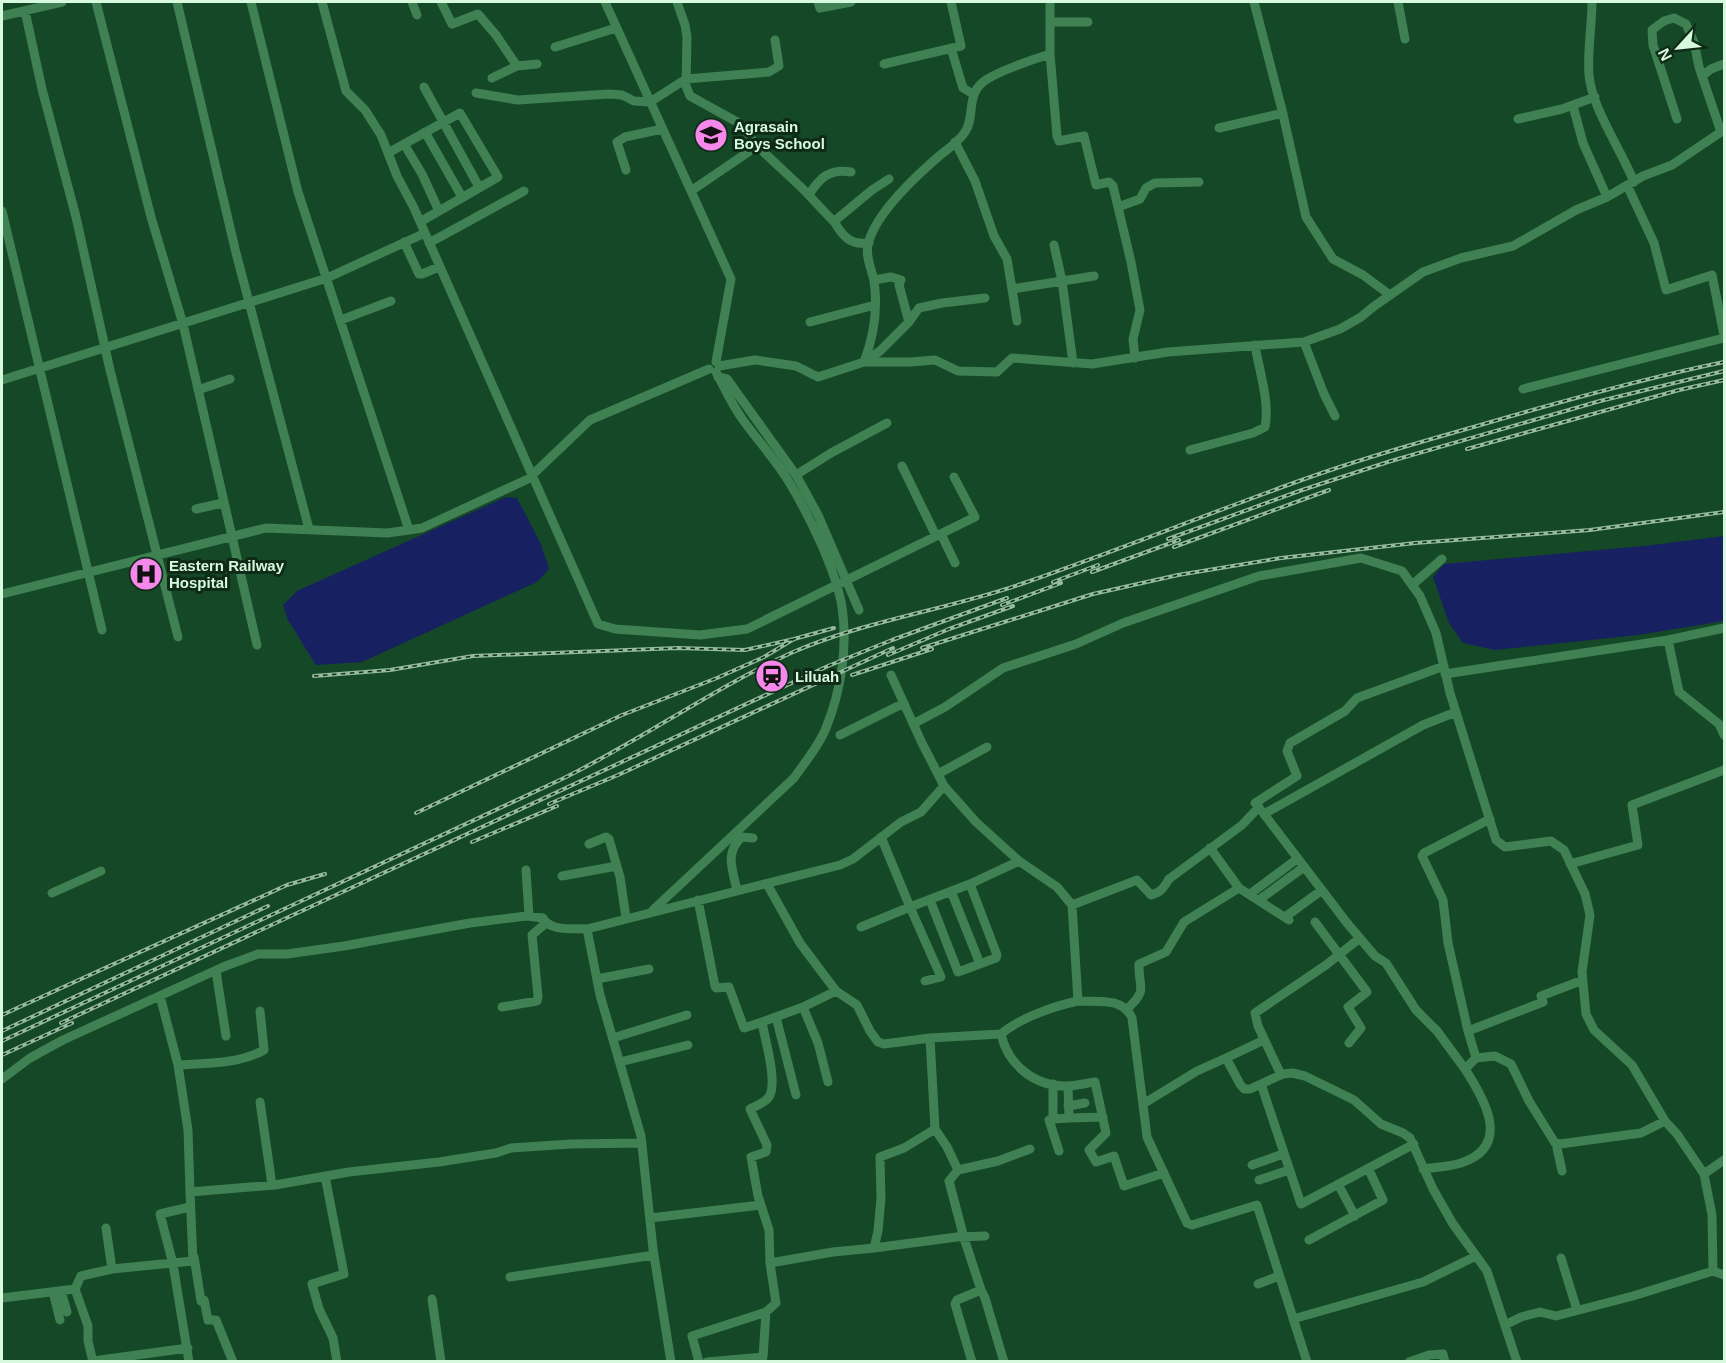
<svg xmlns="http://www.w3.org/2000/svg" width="1726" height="1363" font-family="Arial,sans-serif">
	<rect width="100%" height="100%" fill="#154826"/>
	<!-- water -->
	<path fill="#172060" d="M506,497L517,498L541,544L549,569L537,582L362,662L316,665L288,620L283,605L297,591Z
		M1724,536V621L1638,635L1495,650L1463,643L1449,623L1433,577L1444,564L1644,546Z"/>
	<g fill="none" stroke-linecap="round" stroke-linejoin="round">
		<!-- minor -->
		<path stroke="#3f8152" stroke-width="9" d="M96,2L151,217L183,324L257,645
			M177,2L236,253L309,529
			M251,2L298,192L409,530L422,528L528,479L590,420L709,369
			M322,2L346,91L365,110L381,135L397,176L414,208L598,624L615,629L700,635L747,629L975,517L954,477
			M412,2L417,15
			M441,2L452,24L478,14L496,35L517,66
			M605,2L731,279L716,362
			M677,2L685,25L687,37L686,86L690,96L739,123L757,146L803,189L835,223
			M818,2L820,8L851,2
			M1050,2V54L1057,136L1059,141L1084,136L1096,185L1109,182L1113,186L1131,262L1140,310L1133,339L1135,358
			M1254,2L1282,110L1306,217L1333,259L1363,275L1390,295
			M1398,2L1405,39
			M1592,2C1592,26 1587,51 1589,75C1592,109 1621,149 1634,182
			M25,11L42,89L76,217L110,370L178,637
			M2,16L62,2
			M1050,22H1088
			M555,47L616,28
			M951,48L963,88L973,94
			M884,64L961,46L951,2
			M1702,76L1711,69L1724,64
			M492,78L517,66L537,64
			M424,87L479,187
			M476,93L518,100L609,94L622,95L634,101L650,102L686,79L769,72L779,66L775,40
			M1573,106L1583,143L1607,197
			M1518,119L1562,109L1595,97
			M1677,119L1653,45L1652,30L1664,21L1674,18L1686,24L1694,42L1699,67L1721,132
			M1219,128L1283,113
			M425,132L462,197
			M955,142L975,181L994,236L1007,259L1012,289
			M404,144L422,174L439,211
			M388,153L460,113L498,177L420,222
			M626,170L617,142L625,137L662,129
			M1627,185L1654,243L1666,290L1712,275L1724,335
			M691,191L757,146
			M809,195C819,178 830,168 851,172
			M1118,207L1140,199L1146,188L1155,183L1199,182
			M2,211C36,350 69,490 102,630
			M404,242L419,274H422L439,267
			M429,243L524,191
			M869,243C851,245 844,238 835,223L837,219L872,190L889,179
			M1054,245L1062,281L1073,363
			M341,320L391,301
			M1017,321L1012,289L1094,276
			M810,322L875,305
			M909,322L919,308L942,303L985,298
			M1304,342L1324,394L1335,416
			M864,362C874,336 878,308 874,281C872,270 865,256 868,245C874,215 915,177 938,157C946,150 959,142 965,132C975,118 966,96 983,82C996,72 1034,59 1050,54
			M864,362L880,351L909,322L899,285L901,280L891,277L874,280
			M719,366L755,360L796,366L818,377L864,362H911L935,360L958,371L997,372L1012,358L1092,364L1168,352L1304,342L1340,329L1361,317L1373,307L1423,272L1461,258L1513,246L1576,210L1607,197L1643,176L1672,165L1724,130
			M718,377L727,379L796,475L818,515L859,610
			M2,380L327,278L425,233
			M1523,389L1724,338
			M198,390L230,379
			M1190,450L1253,433L1265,427C1270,401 1259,371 1255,345
			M902,466L936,536
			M796,475L831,453L887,423
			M196,509L223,503
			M941,534L955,563
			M1412,585L1442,559
			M2,594L266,528L387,533L409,530
			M1668,640L1679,692L1719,724L1724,735
			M1444,666L1357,698L1345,711L1290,743L1287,751L1297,776L1255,803L1264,814L1423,725L1456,712
			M1445,674L1668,640L1724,628
			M891,675L921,741L944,786L976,822L1019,861L1057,887L1072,905L1078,1001C1098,1002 1123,997 1132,1018L1147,1137L1187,1223L1192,1225L1257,1205L1307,1362
			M913,724L945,707L1003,668L1076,644L1123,623L1259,576L1361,558L1402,571L1420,596L1436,633L1450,693L1496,840L1505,847L1551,841L1564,850L1585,894L1590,915L1582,972L1586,1014L1594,1030L1632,1065L1665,1121L1677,1134L1704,1174L1712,1215L1713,1271L1724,1275
			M840,735L904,703
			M938,774L987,747
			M1264,814L1347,923L1375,956L1386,963L1416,1010L1437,1031L1465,1069
			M1490,819L1424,853L1422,856L1443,900L1448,943L1468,1031L1543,1002L1541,996L1583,980
			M881,837L910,907L970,884L1019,861
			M589,844L606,837L609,839L620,877L626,918
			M1210,848L1239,888L1289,920
			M1570,864L1638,845L1632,805L1724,770
			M526,870L529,916
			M562,876L617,866
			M767,884L800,943L836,991L857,1005L870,1031L878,1042L884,1044L930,1038L1001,1034
			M737,891C733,870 724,853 742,837L753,838
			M951,891L980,964
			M52,893L101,871
			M1250,894L1297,859
			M698,900L715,986L716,988L729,987L744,1028L762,1022
			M930,900L958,972L996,958L997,955L970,884
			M1259,900L1304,867
			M1072,905L1137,880L1151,895C1161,893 1164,887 1169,879L1242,825L1259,807
			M653,910L794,778C805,762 819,746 826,728C841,691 848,647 842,607C836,570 809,515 789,482C776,460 758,441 743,420C732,405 725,389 716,372
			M1285,917L1322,890
			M1315,922L1367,992L1348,1007L1361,1028L1349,1043
			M861,927L910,907L941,977L925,981
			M216,971L226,1036
			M597,979L649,969
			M160,996L178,1065L188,1130L190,1192
			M1078,1001C1054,1006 1020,1018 1001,1034C1008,1065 1034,1086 1066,1086C1076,1086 1086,1083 1095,1082L1106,1133L1089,1150L1096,1162L1114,1156L1124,1186L1164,1173
			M502,1007L537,1001L538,996L532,935L546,923
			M803,1007L818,1043L828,1082
			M1127,1009C1149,989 1138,988 1139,964L1166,952L1184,922L1239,888
			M776,1017L796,1095
			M613,1038L687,1015
			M1226,1058L1264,1040
			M1476,1058L1495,1056L1511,1064L1529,1101L1555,1143L1560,1144L1641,1133L1665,1121
			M620,1062L688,1045
			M178,1065C206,1063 239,1064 264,1050L260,1011
			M1281,1075L1258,1026L1255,1013L1326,965L1360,938
			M2,1079L30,1058L63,1040L223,967L258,954H287L344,946L470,923L527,916L543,918C550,932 574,928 587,929
			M1053,1084V1119L1069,1118
			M1261,1084L1301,1204L1414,1144
			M1068,1086L1069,1118L1103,1117
			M260,1102L272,1185
			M1143,1104L1197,1071L1226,1058L1240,1084L1244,1089H1250L1283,1074L1292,1073L1305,1076L1354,1100L1381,1124L1403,1133L1410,1138L1433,1189L1453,1224L1487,1271L1517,1362
			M1068,1106L1085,1103
			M1053,1119L1049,1120L1059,1151
			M935,1129L947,1147L958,1170
			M1559,1144L1557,1148L1562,1171
			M1252,1165L1283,1154
			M1423,1169C1436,1167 1449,1167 1461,1163C1512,1146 1485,1100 1465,1069L1476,1058L1468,1031
			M1704,1174L1724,1160
			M325,1176L344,1274L312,1284L319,1309L333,1338L337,1362
			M1259,1180L1289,1170
			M1338,1184L1355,1216
			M650,1218L761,1205
			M106,1228L112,1269
			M1309,1240L1383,1200L1368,1168
			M874,1248L957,1237L985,1236
			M194,1257L201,1301L204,1300L208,1320H216L233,1362
			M1561,1258L1577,1310
			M770,1263L833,1252L874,1248L878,1231L881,1198L880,1157L904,1148L935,1129L930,1038
			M173,1264L189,1362
			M173,1264L160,1214L190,1207
			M510,1277L654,1255
			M1258,1284L1279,1276
			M75,1289L88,1326V1341L93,1362
			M61,1291L67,1312
			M53,1292L60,1320
			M2,1298L75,1289L81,1276L112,1269L193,1261L190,1192L275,1185L349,1172L439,1162L496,1153L511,1148L571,1144L642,1143
			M432,1299L441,1362
			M1293,1319L1423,1282L1476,1256
			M1505,1325L1521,1317L1540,1312L1556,1316L1633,1296L1713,1271
			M93,1361L188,1348
			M671,1362L653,1249L641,1136L600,995L587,929L840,865L853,859L901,822L921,812L944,786
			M699,1362L692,1336L766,1312
			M707,1362L763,1357L766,1312L776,1303L770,1263L769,1230L758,1196L751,1157L766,1152L767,1145L750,1109C756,1106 767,1102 770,1095C777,1079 765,1040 762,1022L803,1007L836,991
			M972,1362L955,1304L957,1300L981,1290
			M1004,1362L985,1298L981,1290L964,1238L949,1181L958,1170L998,1161L1030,1149
			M1409,1362L1429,1355L1443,1354L1445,1362"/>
		<defs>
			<path id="rail" d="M1467,449L1679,390L1724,380
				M1168,539L1302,490L1391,461L1600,401L1724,371
				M1174,547L1329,490
				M1092,572L1179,540
				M1053,582L1098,565
				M1002,605L1061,583
				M922,648L1093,594L1178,575L1281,558L1415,543L1590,530L1724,512
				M888,655L949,629L1013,606
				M852,675L932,649
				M314,676L390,670L473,656L678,648L745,650L794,639
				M549,804L618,775L893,648
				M416,813L622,715L717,678L764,657L794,639L834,628
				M472,842L557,806
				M2,1015L261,897L287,885L325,874
				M61,1023L828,666L892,640L1007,598
				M2,1031L268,906
				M2,1041L562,779C640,741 712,689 791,653C866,620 947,610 1024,583C1116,551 1207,514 1299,481C1357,460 1417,443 1477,426C1559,402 1641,379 1724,362
				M2,1055L72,1023"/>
		</defs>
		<!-- rail casing -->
		<use href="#rail" stroke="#93bb9d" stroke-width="4"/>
		<!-- rail -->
		<use href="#rail" stroke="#0f2b17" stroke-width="1.5" stroke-dasharray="4.5" stroke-linecap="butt"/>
	</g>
	<!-- icons -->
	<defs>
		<symbol id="school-disc" viewBox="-11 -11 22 22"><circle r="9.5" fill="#f788eb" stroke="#0f2b17"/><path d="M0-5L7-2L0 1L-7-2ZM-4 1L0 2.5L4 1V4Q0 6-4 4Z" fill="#111"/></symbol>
		<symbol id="hospital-disc" viewBox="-11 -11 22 22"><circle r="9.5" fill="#f788eb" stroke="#0f2b17"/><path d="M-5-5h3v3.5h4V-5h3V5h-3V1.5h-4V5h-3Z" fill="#111"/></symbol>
		<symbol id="station-disc" viewBox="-11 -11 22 22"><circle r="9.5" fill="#f788eb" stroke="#0f2b17"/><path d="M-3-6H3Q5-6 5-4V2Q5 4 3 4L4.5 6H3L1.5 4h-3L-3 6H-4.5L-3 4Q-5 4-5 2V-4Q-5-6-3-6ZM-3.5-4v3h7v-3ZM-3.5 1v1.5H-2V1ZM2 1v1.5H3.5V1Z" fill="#111"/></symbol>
	</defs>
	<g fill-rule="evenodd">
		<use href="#school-disc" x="692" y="116" width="38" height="38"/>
		<use href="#hospital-disc" x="127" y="555" width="38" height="38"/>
		<use href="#station-disc" x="753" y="657" width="38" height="38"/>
	</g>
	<g text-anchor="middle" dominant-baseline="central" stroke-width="6" stroke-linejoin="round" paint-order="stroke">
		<!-- poi labels -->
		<g font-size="15" font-weight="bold" fill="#d7f9de" stroke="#0f2b17" text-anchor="start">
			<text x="734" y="126">Agrasain<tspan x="734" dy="17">Boys School</tspan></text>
			<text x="169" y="565">Eastern Railway<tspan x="169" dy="17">Hospital</tspan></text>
			<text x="795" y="676">Liluah</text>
		</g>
	</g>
	<!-- border -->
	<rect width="1726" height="1363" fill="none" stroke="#d7f9de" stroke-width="6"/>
	<!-- north arrow -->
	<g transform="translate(1678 48) rotate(243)" stroke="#0f2b17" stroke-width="4.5" paint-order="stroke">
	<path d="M0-4.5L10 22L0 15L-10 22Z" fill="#d7f9de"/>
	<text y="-9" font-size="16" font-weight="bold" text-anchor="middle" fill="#d7f9de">N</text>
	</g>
</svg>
